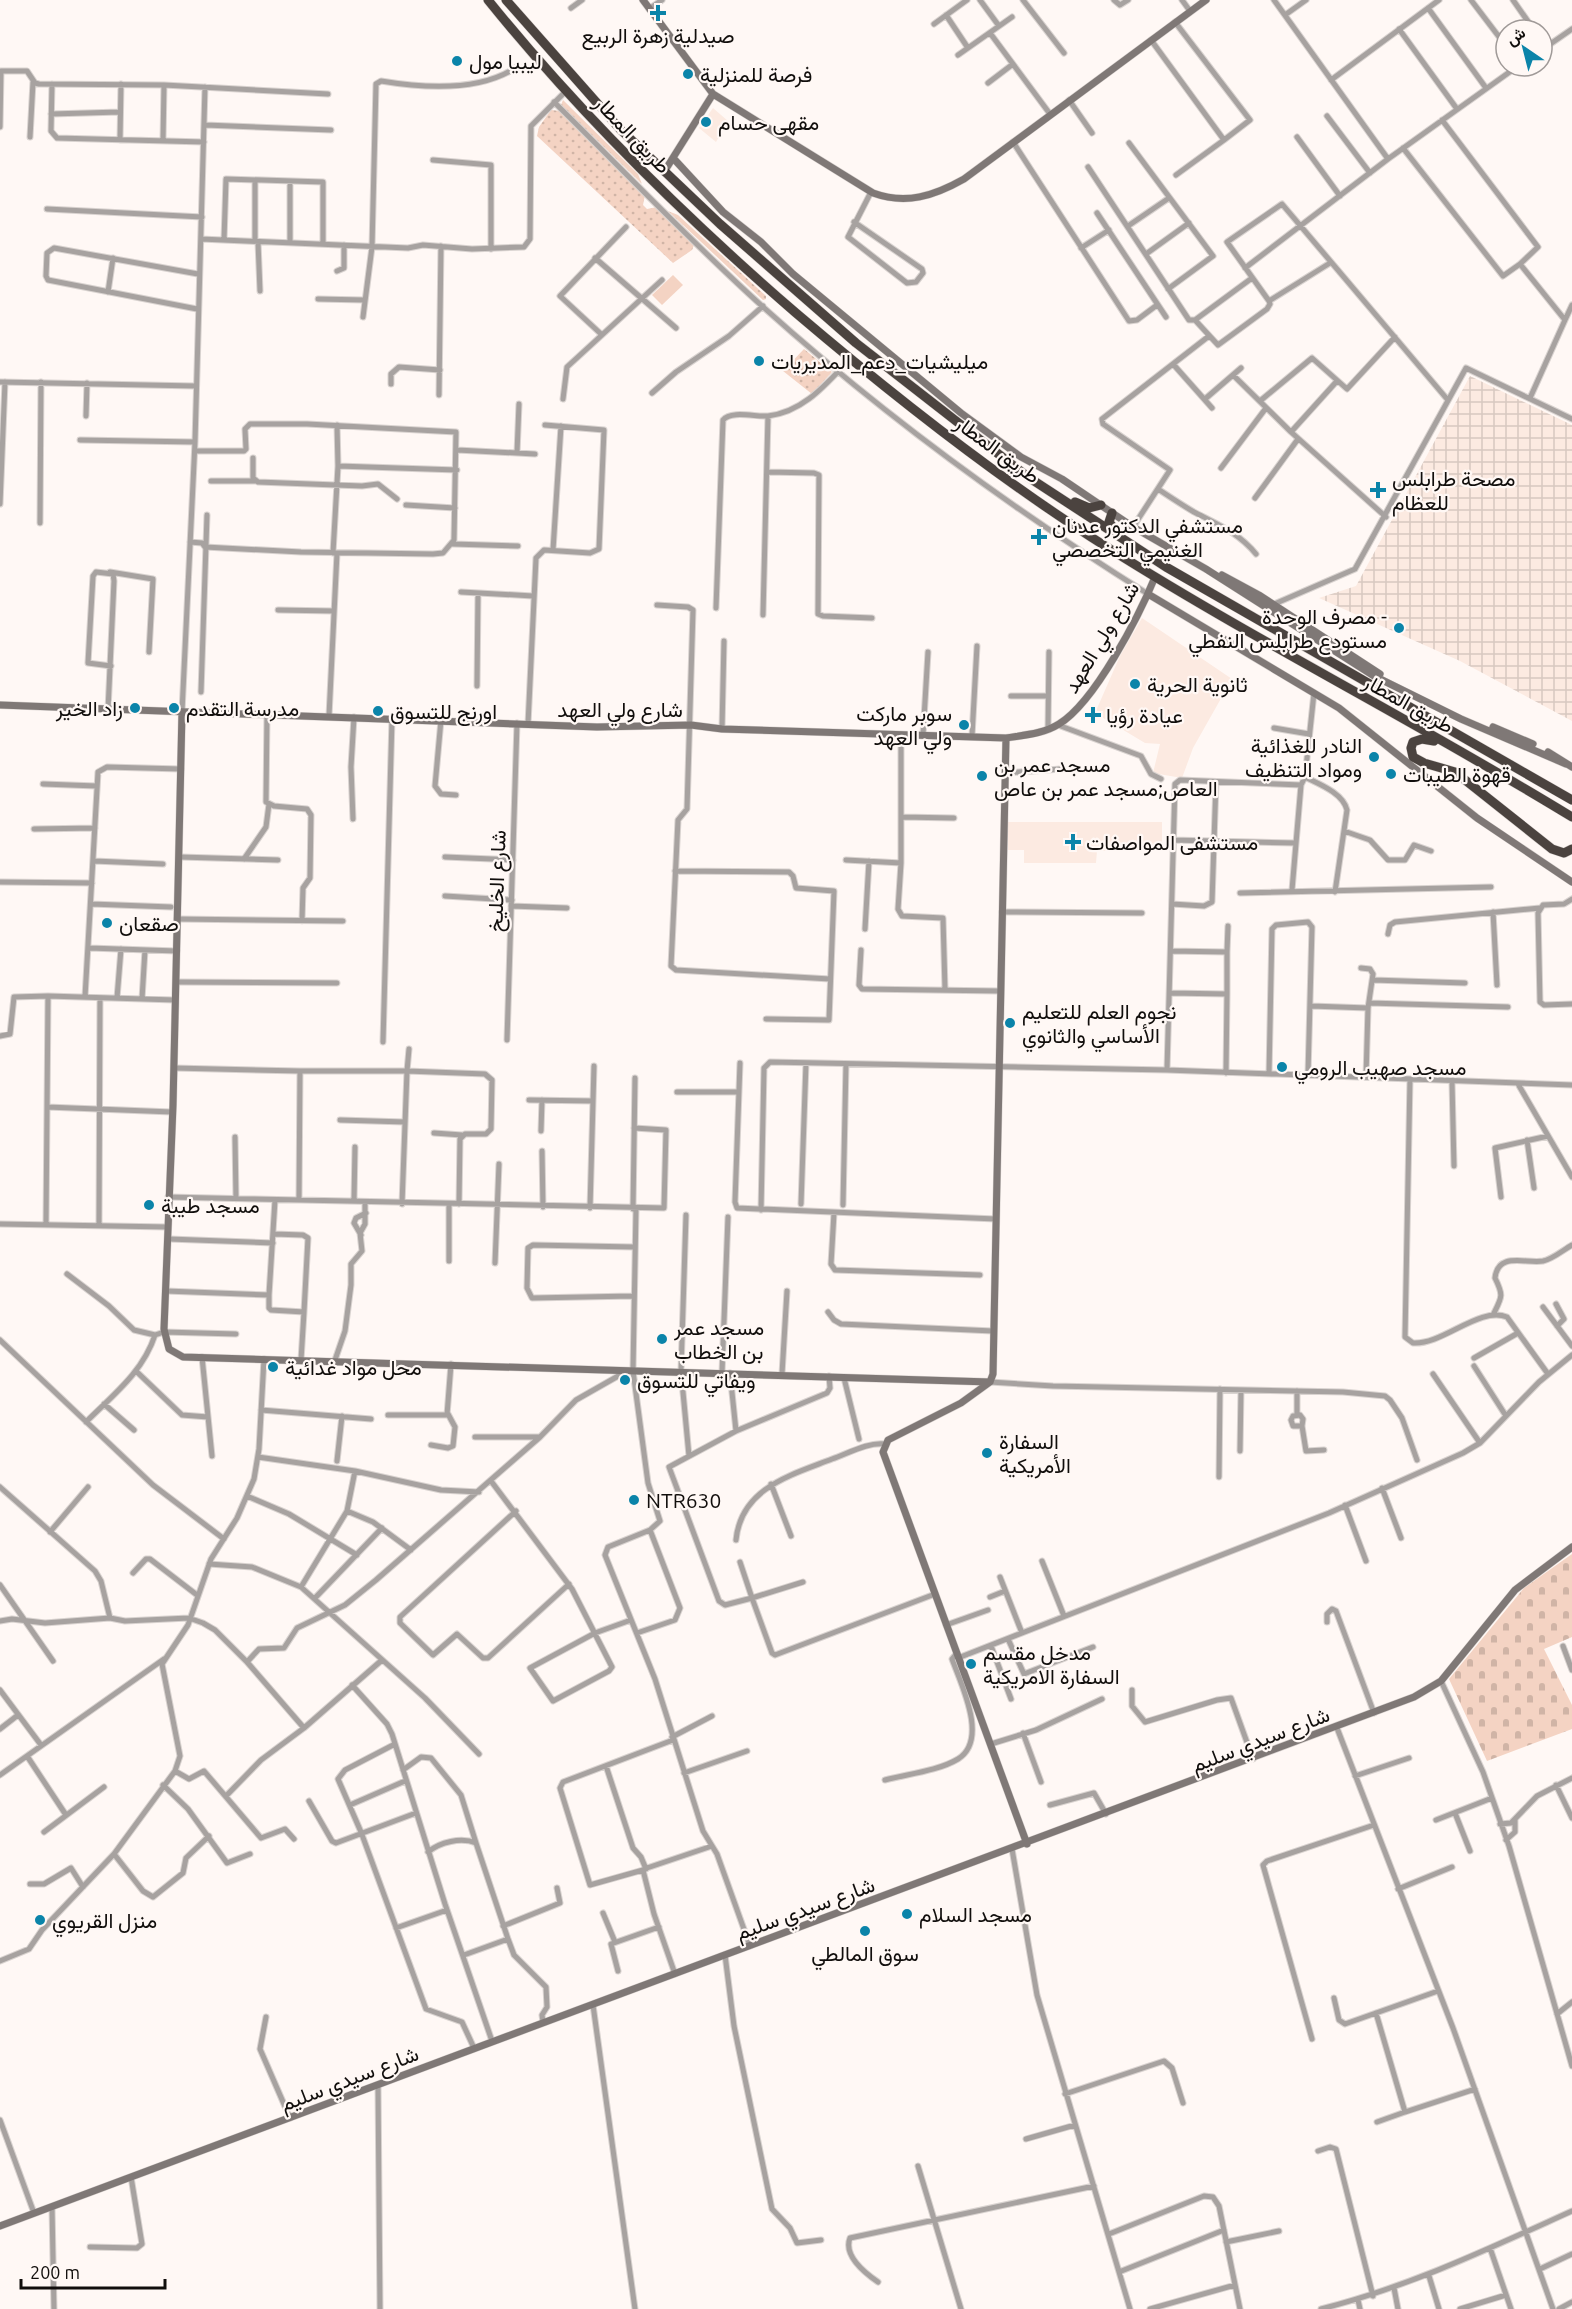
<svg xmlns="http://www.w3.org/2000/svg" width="1572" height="2309" font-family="Ubuntu,Vazirmatn,sans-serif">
	<defs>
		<pattern id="industrial-grid" width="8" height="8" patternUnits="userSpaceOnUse" patternTransform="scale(1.5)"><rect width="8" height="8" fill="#fceae1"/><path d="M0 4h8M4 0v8" fill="none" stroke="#d7c8c0"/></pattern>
		<pattern id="grass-dots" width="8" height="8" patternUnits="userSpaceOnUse" patternTransform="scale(1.5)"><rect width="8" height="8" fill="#f4d3c3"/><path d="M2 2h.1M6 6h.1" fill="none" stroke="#d0b4a6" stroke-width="1.8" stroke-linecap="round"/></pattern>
		<pattern id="cemetery-stones" width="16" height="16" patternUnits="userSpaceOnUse" patternTransform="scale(1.5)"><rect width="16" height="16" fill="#f4d3c3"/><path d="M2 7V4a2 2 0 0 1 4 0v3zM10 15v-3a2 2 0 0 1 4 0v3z" fill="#d0b4a6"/></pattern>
	</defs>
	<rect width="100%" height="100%" fill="#fff8f5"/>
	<!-- built -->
	<path fill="#fceae1" d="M713,108L728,121L716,142L699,128Z
		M1142,618L1232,679L1193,748L1182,778L1153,773L1160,744L1145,743L1095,713L1120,656Z
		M1008,822H1162V849L1097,851L1096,863H1024V850H1008Z"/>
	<!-- industrial -->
	<path fill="url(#industrial-grid)" d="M1470,376L1572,425V721L1460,661L1319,598L1356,586Z"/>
	<!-- grass -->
	<path fill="url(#grass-dots)" d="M563,100L638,174L642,184L561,105Z
		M551,110L560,111L645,195L643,205L647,209L657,207L694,245L692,250L673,263L537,136L539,127Z
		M668,211L678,215L766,296V299L763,300Z
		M804,349L832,372L812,394L783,371Z"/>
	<!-- cemetery -->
	<path fill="url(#cemetery-stones)" d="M1572,1554V1637L1544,1649L1572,1705V1729L1487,1761L1449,1679L1524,1588Z"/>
	<!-- pitch -->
	<path fill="#f4d3c3" d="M673,275L683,285L662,305L652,295Z"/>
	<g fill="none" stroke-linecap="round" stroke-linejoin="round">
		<defs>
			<path id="street" d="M980,0L999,26
				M1023,0L1064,53
				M1114,0L1120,5L1128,0
				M1182,0L1190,11
				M1274,0L1388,159
				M1471,0L1506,46
				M1513,0L1534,30
				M571,8L582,0
				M1428,8L1486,88
				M649,9L662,0
				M946,15L968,48
				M1285,15L1306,0
				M1175,22L1250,120L1224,140
				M934,24L967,0
				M1399,29L1457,109
				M990,33L1050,114
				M1151,40L1224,140L1176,175
				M1542,41L1546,47L1572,29
				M958,55L1012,17
				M1331,80L1439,0
				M988,83L1013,64
				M52,84L51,131L57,138L204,142
				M1069,100L1092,133
				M554,102C623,170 690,241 762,306C881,413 1012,509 1148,594
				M51,114L120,112
				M1327,116L1370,173
				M1442,120L1538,247L1520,264L1565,320L1530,398
				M205,125L331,130
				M0,127L1,71H27L35,83L39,84L164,85L328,94
				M30,137L33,82
				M1297,137L1340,196
				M120,140L121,84
				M163,141L164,85
				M1013,142L1129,321L1137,320L1157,305
				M1129,143L1213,256L1168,289
				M1403,148L1503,276L1520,264
				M433,160L491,165V249
				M1088,167L1189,320H1195L1218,345L1267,309L1270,304L1269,301L1330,263
				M290,181V243
				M47,209L202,217
				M1097,213L1166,317
				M854,222L922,269L923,273L916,282L907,283L848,237L871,192
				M1128,226L1169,198
				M201,239L408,248L423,245L472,249L524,247L530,239L531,126L566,91
				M224,240L226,179L323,182V244
				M255,241V180
				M258,242L260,291
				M1081,248L1109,230
				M1146,254L1189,223
				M595,258L676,328
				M1245,268L1388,159L1518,66
				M337,271L344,268V245
				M108,292L113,258
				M318,299L364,300
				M1269,301L1227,242L1282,204L1447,399
				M197,309L48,280L46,276L47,253L54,248L198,274
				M363,317L372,247L376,84L381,81C423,88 482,92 518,66
				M1195,320L1252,278
				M1565,320L1572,305
				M601,334L560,296L626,227
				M1173,364L1212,408
				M1233,375L1291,432L1386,517
				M0,382L196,386
				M391,384V374L399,367L440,370
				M652,393L676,372L729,336L763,306
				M439,395L441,246
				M563,399L567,367L662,280
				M1205,399L1241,368
				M1260,401L1312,358L1347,389L1395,337
				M86,416L87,383
				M1291,432L1337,381
				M80,440L195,442
				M457,450L535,454
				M517,453L519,404
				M253,458V478L258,482L362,486L378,484L397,499
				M338,466L457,470
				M1221,468L1266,408
				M768,472L814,473L819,475L818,614L823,616L872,618
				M211,481H255
				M1158,489C1170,497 1182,505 1194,512C1217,524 1239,533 1256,554
				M1255,498L1298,439
				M0,504L5,382
				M406,505L455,508
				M40,523L41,382
				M1133,527L1170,470L1103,424L1102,419L1209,336
				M190,542L202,543L205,547L301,552L433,554L443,553L454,540L456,432L307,424H250L245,429L246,449L244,451H195
				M453,544L518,546
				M553,550L561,426
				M333,553L338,466L337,425
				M110,572L153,579L149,652
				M461,592L533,596
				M657,605L688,607L693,610L687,809L678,820L671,966L676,970L830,979
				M1272,605L1355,569L1466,368L1572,419
				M716,608L723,420C731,410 756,417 768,416C804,412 827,383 850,359
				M278,610L334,611
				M763,615L768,416
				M477,686L478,594
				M201,692L207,515
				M1011,696H1048
				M108,710L114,581L113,574L96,572L93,576L88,663L111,666
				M182,712L195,442L205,87
				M267,714L266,802L274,806L307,809L311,815L310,878L303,888L302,921
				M329,716L337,553
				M441,720L435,786L441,794L456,795
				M528,724L536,558L544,550L590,553L599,549L604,430L545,425
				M1058,725L1141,756L1151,774L1161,779
				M1274,728L1309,734
				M722,729L724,641
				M1048,729L1049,652
				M901,735V863L898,909L902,916L943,918L945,989
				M923,735L928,652
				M972,736L977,646
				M1005,773L1061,769
				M1305,777C1319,784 1343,793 1347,810L1335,892
				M43,784L97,786
				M902,817L954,818
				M353,819L351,767L354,717
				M34,829L95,828
				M1344,831L1370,840L1388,860H1405L1414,845L1431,851
				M1173,840L1295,843
				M180,857L278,860
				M445,857L513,860
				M244,859L266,827L269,804
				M846,860L901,863
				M94,861L163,864
				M675,871L789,872L793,876L796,888L834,891L829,1020L766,1019
				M0,882L92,883
				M1292,890L1301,785L1305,777L1314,693
				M1240,893L1491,887
				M445,896L512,900
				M1572,899L1564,904L1543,905L1538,913L1540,1002L1544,1005L1572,1004
				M91,904L171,907
				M1172,904L1204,906L1212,902L1216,782
				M511,906L567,908
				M1002,912L1142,913
				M1493,912L1497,985
				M177,919L343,921
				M865,929L869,861
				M1388,934L1390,925L1395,922L1540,908
				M89,948L177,951
				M861,950L859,985L862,989L999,991
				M1171,951L1227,952V994
				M1227,952L1228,926
				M1361,968L1370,969L1373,974L1368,1008L1366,1077
				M1373,980L1465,983
				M176,982L337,983
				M1170,993L1227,994L1226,1073
				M85,997L98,772L107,767L181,769
				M117,998L121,949
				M142,999L145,950
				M1369,1003L1508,1007
				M1311,1006L1368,1008
				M0,1036L10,1034L14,997L48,996
				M507,1040L517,723
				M383,1042L392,719
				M740,1063L735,1202L737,1208L996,1219
				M174,1068L300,1071
				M1167,1070L1175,784L1180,780L1301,785
				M1269,1074L1272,929L1276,925L1308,922L1312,927L1308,1074
				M1410,1079L1405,1337L1413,1343C1443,1345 1479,1306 1507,1317L1548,1374
				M1452,1082L1454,1166
				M1518,1084L1572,1177
				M677,1092H739
				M529,1100L593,1101
				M47,1107L172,1112
				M340,1120L405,1122
				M541,1131L542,1100
				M434,1133L462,1135
				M235,1137L236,1199
				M1527,1140L1534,1188
				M542,1151L543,1207
				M168,1197L664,1208L666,1130L634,1128
				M1501,1197L1495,1148L1548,1136
				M299,1198L300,1071H407L409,1049
				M354,1201L355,1147
				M402,1204L407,1071L485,1074L492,1080L491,1129L486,1134H465L460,1139L459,1204
				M449,1204V1261
				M801,1204L806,1063
				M843,1205L846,1064
				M590,1208L594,1066
				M633,1209L635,1078
				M636,1209L633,1371L648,1483L660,1521L650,1530L608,1547L605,1555L655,1679L703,1831L717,1854L750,1946
				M761,1210L764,1068L770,1062L1167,1070L1572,1085
				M834,1213L831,1264L835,1270L980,1275
				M686,1215L681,1371L689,1456
				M0,1224L168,1227
				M46,1224L48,996L175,1000
				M99,1224L100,998
				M361,1235L354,1223L356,1218L366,1213
				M169,1239L273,1243
				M495,1263L499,1164
				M67,1274L109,1306L134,1330L155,1335L164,1332L236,1334
				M166,1291L269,1295L275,1200
				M269,1295V1308L271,1310L304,1312L308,1238L303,1235L274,1234
				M633,1296L532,1298L527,1288L528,1248L533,1245L634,1247
				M1556,1304L1564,1319L1557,1326
				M1543,1307L1572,1346
				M828,1312L834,1320L841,1324L993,1331
				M1493,1315C1502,1297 1504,1296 1495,1278C1498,1251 1526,1264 1543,1261C1553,1259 1563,1250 1572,1245
				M0,1340L153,1485L224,1539
				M202,1357L212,1456
				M1474,1358L1518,1333
				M301,1360L304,1312
				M335,1360L345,1331L351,1285V1264L362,1251L360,1233L365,1224V1202
				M1474,1366L1506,1416
				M137,1372L182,1415L208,1417
				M722,1373L728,1217
				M730,1373L736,1431
				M782,1374L787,1291
				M1433,1374L1480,1443
				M829,1376L830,1388L827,1393L736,1431L669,1467L719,1601L725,1605L752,1598L772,1653L775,1655L935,1594
				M844,1378L859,1439
				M990,1382L1053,1386L1343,1392L1385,1396L1390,1400L1402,1418L1417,1460
				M1297,1391V1414
				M104,1404L134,1430
				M261,1410L371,1419
				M388,1415H447L451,1364
				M86,1422C113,1395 143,1372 155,1335
				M1302,1426H1293L1291,1420L1293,1416L1300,1415L1303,1419L1302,1426L1306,1451L1324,1450
				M475,1437H539
				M431,1445L448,1448L453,1446L455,1427L448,1414
				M1240,1451L1241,1390
				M258,1457L355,1471L441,1490L479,1492
				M337,1461L342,1416
				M1219,1477L1220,1389
				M491,1481L572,1589L612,1667L609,1671L553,1701L530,1668L595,1633L631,1620
				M771,1484L791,1536
				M0,1487L95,1571L101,1581L110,1618
				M1382,1488L1401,1538
				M247,1496L289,1514L357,1555
				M1345,1505L1366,1561
				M347,1511L373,1522L411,1550
				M516,1511L400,1617V1623L433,1655L457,1634L483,1658H488L569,1584
				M50,1532L88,1487
				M736,1540C741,1488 791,1475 832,1459C849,1453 868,1442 885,1444
				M1042,1561L1064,1616
				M740,1562L752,1598L803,1582
				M209,1564L252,1567L301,1587L425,1698L479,1754
				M133,1573L146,1559H150L197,1595
				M1000,1577L1022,1633
				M0,1585L53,1661
				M301,1587L347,1511L355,1471
				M990,1597L1005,1591
				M315,1598L382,1528
				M0,1621L12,1619L45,1623L110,1618L125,1621L189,1618L203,1623L215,1630L247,1662L304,1728
				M1327,1622V1614L1332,1609L1336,1611L1374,1713
				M946,1625L988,1610
				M637,1633L675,1620L680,1608L650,1530
				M1008,1639L1024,1674L1093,1647
				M991,1646L1011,1699
				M1563,1646L1572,1670
				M958,1658L1329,1513L1463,1453L1480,1443L1539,1382L1572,1355
				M247,1662L259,1649L284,1648L297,1628L345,1605L376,1580L540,1437L576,1400L627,1371
				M1441,1681L1483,1772L1509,1846L1572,2066
				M352,1685L387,1724L392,1734L445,1904L492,2041
				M0,1690L41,1745
				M1132,1690V1706L1145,1722L1217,1700L1231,1698L1253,1759
				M1337,1728L1453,2028L1553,2309
				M0,1729L18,1715
				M1023,1733L1041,1782
				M672,1737L712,1716
				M673,1740L563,1782L560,1788L590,1885L643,1870L654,1914L675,1974
				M395,1744L345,1770L338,1779L361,1832L426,2009L462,2022L474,2048
				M991,1744L1036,1730L1102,1699
				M27,1756L66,1815
				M606,1766L633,1848L641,1857L646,1869
				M403,1770L421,1757L431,1758L461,1795L476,1843
				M175,1771L189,1779L204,1771L261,1838L285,1829L294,1839
				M684,1773L747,1751
				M0,1775L164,1659
				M1355,1776L1409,1758
				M885,1780C908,1774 938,1771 958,1759C989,1740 961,1684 952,1659L957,1653
				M163,1785L188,1809L227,1863L250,1854
				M1556,1785L1572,1818
				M226,1796L261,1760L304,1728L382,1660
				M309,1801L332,1841L336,1843L416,1813
				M350,1805L405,1781
				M1050,1805L1094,1793L1106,1814
				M1455,1813L1470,1851
				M1436,1820L1492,1798
				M1500,1824L1511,1823L1537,1796L1572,1778
				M44,1832L104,1787
				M1506,1840L1515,1832V1819
				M1012,1849L1037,1995L1130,2309
				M428,1852C440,1842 461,1837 476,1843L508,1939
				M114,1854L143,1891L153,1897L183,1873L186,1858L209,1836
				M644,1869L712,1846
				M30,1884H44L71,1868L83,1887
				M1398,1889L1452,1867
				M603,1913L615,1942
				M503,1926L560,1903L557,1888
				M396,1928L447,1910
				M464,1955L508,1939L514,1955L546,1987L547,2007L542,2015L543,2022
				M725,1955L734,2026L772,2209L790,2228L797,2243L821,2240
				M0,1961L29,1949L42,1930L114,1854L175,1771L180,1756L162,1664L188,1625L211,1559L237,1518L254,1479L259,1449L264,1359
				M618,1971L611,1944L659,1927
				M1334,1998L1339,2020L1345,2024L1438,1991
				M593,2005L635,2309
				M1376,2013L1405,2112L1377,2122
				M1557,2014L1572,2002
				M266,2017L260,2049L290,2118
				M1312,2039L1263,1865L1267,1861L1374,1825
				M378,2085L380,2309
				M1065,2094L1164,2061L1172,2068L1183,2103
				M1405,2112L1475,2089
				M0,2120L34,2213
				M1026,2139L1075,2125
				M1318,2151L1330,2147L1336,2149L1373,2296
				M918,2166L961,2309
				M52,2207L54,2309
				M1109,2234L1204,2196L1213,2197L1219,2206L1240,2309
				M1226,2242L1279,2231
				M90,2247L137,2248L142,2244L131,2177
				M1490,2248L1511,2309
				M1540,2269L1572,2254
				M1119,2272L1224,2230
				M1429,2276L1439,2309
				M878,2282C865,2273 843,2256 850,2238L1094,2186
				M1394,2288L1398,2309
				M1358,2300L1360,2309
				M1150,2309L1235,2285
				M1321,2309C1411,2286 1488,2249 1572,2211
				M1460,2309L1506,2295
				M1559,2309L1572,2302"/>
			<path id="secondary" d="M643,0L713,94L873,193C906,205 934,196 964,179L1206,0
				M674,159L723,212L761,242L793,274L961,413L1021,457L1062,479L1133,527L1206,569L1374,676L1461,719L1566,764
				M664,172L713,94
				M1222,575L1259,595L1380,674
				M1148,594L1339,708L1477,818L1572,882
				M0,705L597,727L691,725L722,729L1006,738C1024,735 1043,734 1059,724C1095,702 1139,616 1155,577
				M182,712L173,1105L164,1329L169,1349L183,1357L990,1382L993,1374L1006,738
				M1493,727L1533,744
				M1548,752L1572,767
				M990,1382L961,1403L888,1440L883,1452L1027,1844
				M0,2226L1414,1697L1441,1681L1515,1590L1572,1547"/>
			<path id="highway" d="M488,0C580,114 685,217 796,313C890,393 987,470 1091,537C1247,637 1414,720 1572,817
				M506,0L620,129L720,224L856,343L1028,477L1166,567L1572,800
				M1075,502L1089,508L1101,505
				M1112,513L1109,522L1116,531
				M1434,741L1422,739L1413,742L1411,748L1413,757L1424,763L1455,772L1552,849L1564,853L1572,849"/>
		</defs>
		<!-- street casing -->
		<use href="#street" stroke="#d9d3d0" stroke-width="7"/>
		<!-- secondary casing -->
		<use href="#secondary" stroke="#d9d3d0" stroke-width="8"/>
		<!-- highway casing -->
		<use href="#highway" stroke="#d9d3d0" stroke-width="10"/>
		<!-- street -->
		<use href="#street" stroke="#a7a2a0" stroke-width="5"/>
		<!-- secondary -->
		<use href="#secondary" stroke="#7f7876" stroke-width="7"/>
		<!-- highway -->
		<use href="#highway" stroke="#4b433f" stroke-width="9"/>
	</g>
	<!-- markers -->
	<g fill="#0b84a9" stroke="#fff8f5" stroke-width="2">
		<path d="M655 4h6v6h6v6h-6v6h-6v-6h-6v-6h6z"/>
		<circle cx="457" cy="61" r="6"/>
		<circle cx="688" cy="74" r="6"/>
		<circle cx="706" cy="122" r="6"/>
		<circle cx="759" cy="361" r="6"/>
		<path d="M1375 481h6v6h6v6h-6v6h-6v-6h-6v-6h6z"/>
		<path d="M1036 528h6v6h6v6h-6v6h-6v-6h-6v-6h6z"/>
		<circle cx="1399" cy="628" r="6"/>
		<circle cx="1135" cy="684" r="6"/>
		<circle cx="135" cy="708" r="6"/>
		<circle cx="174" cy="708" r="6"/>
		<circle cx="378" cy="711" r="6"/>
		<path d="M1090 706h6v6h6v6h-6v6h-6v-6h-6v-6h6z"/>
		<circle cx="964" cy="725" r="6"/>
		<circle cx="1374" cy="757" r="6"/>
		<circle cx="1391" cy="774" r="6"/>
		<circle cx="982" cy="776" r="6"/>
		<path d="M1070 833h6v6h6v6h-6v6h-6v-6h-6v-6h6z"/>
		<circle cx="107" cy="923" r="6"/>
		<circle cx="1010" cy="1023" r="6"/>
		<circle cx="1282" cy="1067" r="6"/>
		<circle cx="149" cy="1205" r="6"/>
		<circle cx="662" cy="1339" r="6"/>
		<circle cx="273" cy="1367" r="6"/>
		<circle cx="625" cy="1380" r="6"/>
		<circle cx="987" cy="1453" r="6"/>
		<circle cx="634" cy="1500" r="6"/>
		<circle cx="971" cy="1664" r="6"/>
		<circle cx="907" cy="1914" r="6"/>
		<circle cx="40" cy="1920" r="6"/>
		<circle cx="865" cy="1931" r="6"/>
	</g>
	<g text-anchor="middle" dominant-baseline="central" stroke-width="4.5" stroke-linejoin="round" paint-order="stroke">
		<!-- poi labels -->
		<g font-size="21" fill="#110e0c" stroke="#fff8f5" text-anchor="start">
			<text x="658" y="35" text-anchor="middle">صيدلية زهرة الربيع</text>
			<text x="469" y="61">ليبيا مول</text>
			<text x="700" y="74">فرصة للمنزلية</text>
			<text x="718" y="122">مقهى حسام</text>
			<text x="771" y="361">ميليشيات_دعم_المديريات</text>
			<text x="1392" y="478">مصحة طرابلس<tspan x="1392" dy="24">للعظام</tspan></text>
			<text x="1052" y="525">مستشفي الدكتور عدنان<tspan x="1052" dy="24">الغنيمي التخصصي</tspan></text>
			<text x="1387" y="616" text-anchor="end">مصرف الوحدة -<tspan x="1387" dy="24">مستودع طرابلس النفطي</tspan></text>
			<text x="1147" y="684">ثانوية الحرية</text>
			<text x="123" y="708" text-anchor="end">زاد الخير</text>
			<text x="186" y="708">مدرسة التقدم</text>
			<text x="390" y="711">اورنج للتسوق</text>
			<text x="952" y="713" text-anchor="end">سوبر ماركت<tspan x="952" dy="24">ولي العهد</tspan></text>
			<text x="1106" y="715">عيادة رؤيا</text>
			<text x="1362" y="745" text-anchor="end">النادر للغذائية<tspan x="1362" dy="24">ومواد التنظيف</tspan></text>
			<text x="994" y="764">مسجد عمر بن<tspan x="994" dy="24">العاص;مسجد عمر بن عاص</tspan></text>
			<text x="1403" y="774">قهوة الطيبات</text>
			<text x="1086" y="842">مستشفى المواصفات</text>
			<text x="119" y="923">صقعان</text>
			<text x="1022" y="1011">نجوم العلم للتعليم<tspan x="1022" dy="24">الأساسي والثانوي</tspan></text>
			<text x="1294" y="1067">مسجد صهيب الرومي</text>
			<text x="161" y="1205">مسجد طيبة</text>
			<text x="674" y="1327">مسجد عمر<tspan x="674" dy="24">بن الخطاب</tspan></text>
			<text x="285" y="1367">محل مواد غدائية</text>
			<text x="637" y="1380">ويفاتي للتسوق</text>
			<text x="999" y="1441">السفارة<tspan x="999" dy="24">الأمريكية</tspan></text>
			<text x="646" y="1500">NTR630</text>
			<text x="983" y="1652">مدخل مقسم<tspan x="983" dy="24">السفارة الامريكية</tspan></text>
			<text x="919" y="1914">مسجد السلام</text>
			<text x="52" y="1920">منزل القريوي</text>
			<text x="865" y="1953" text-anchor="middle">سوق المالطي</text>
		</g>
		<!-- street labels -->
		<g font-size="21" fill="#110e0c" stroke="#fff8f5">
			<text transform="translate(633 134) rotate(46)">طريق المطار</text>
			<text transform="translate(998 449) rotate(36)">طريق المطار</text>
			<text transform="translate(1101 637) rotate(-59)">شارع ولي العهد</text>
			<text transform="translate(1409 703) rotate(29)">طريق المطار</text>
			<text x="620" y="709">شارع ولي العهد</text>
			<text transform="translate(496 881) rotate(-88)">شارع الخليخ</text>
			<text transform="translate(1260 1739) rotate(-21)">شارع سيدي سليم</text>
			<text transform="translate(805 1908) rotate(-20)">شارع سيدي سليم</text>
			<text transform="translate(349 2078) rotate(-21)">شارع سيدي سليم</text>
		</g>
	</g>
	<!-- north arrow -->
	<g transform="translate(1524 48) rotate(325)"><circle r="28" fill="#fff8f5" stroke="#a09a98" stroke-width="1.5"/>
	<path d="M0-4.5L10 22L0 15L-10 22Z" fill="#0b84a9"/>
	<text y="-9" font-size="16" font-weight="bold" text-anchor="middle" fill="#110e0c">ش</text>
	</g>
	<!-- scale -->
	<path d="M21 2279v9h144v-9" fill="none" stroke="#110e0c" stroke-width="3"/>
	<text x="30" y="2279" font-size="18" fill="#110e0c" stroke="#fff8f5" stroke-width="4.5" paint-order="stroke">200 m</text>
</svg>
